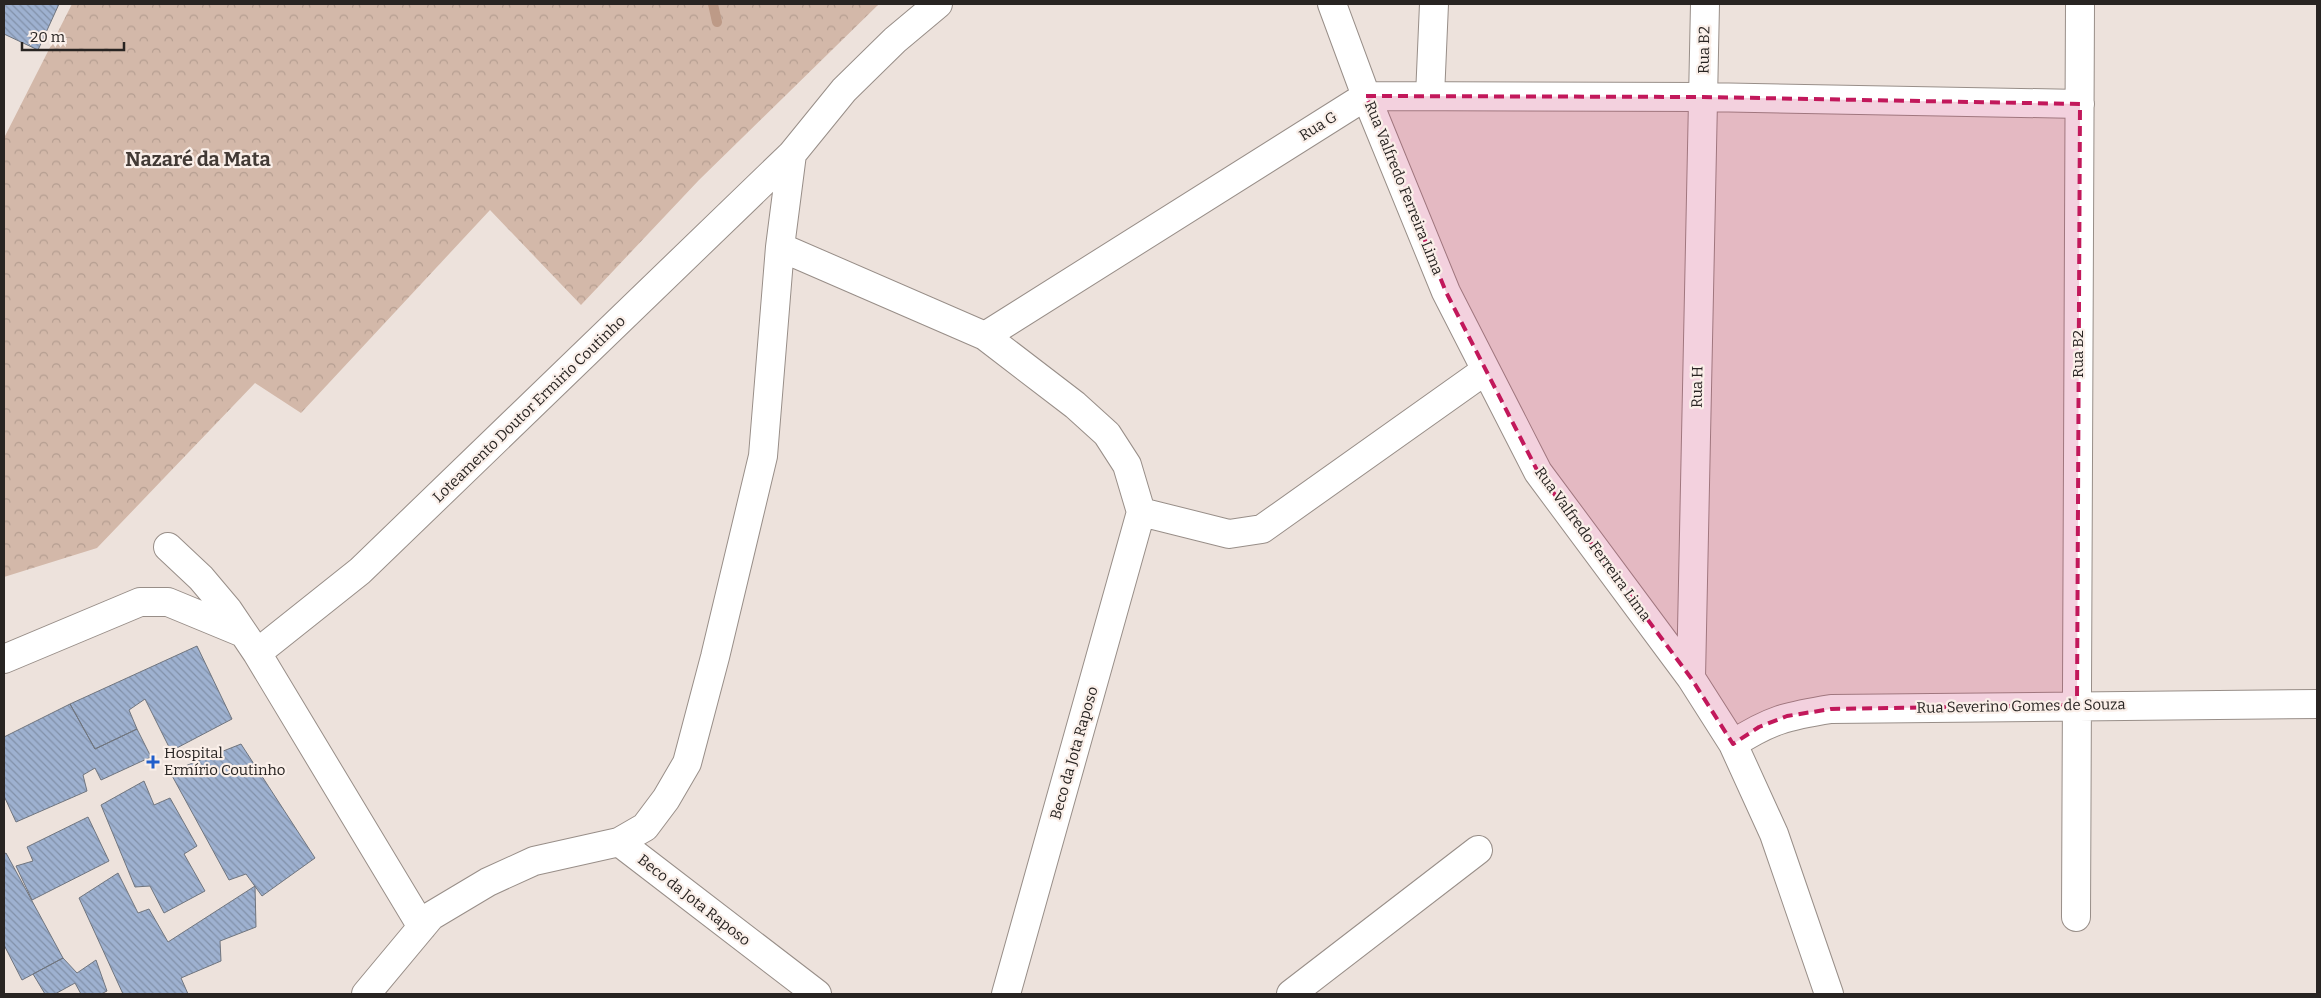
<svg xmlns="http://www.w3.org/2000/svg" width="2321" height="998" font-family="Bitter,serif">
	<defs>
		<pattern id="forest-crowns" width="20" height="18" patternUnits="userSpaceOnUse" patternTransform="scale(1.25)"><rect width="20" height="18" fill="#d3b8a9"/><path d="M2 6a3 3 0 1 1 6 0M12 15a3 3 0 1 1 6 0" fill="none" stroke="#b59e91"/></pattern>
		<pattern id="building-back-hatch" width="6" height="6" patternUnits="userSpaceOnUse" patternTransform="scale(1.25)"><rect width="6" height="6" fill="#9eb1d0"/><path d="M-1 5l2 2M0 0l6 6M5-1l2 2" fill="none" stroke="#8190a8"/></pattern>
	</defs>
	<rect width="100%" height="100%" fill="#ede2dc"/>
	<!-- forest -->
	<path fill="url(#forest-crowns)" d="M72,4H879L699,180L581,305L490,210L301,413L255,383L97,548L4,577V138Z"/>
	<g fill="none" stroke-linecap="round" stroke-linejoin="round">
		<!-- stream -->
		<path stroke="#bd9a87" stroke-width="10" d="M713,4L717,22"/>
	</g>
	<!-- building -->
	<path fill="url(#building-back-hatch)" stroke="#70757e" d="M4,4H59L38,50L4,34Z
		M197,646L232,719L171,751L145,699L129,710L137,729L95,749L70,704Z
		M70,704L95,749L137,729L151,757L101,780L95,768L83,775L87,791L16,822L4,796V737Z
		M241,744L315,858L262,896L246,874L229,880L170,772Z
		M144,781L154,805L170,798L197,846L184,854L205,891L164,913L150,886L135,887L101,805Z
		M88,817L109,861L32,900L16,866L33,861L27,847Z
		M6,853L63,958L22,980L4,945V854Z
		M118,873L138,913L149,909L168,942L255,886L256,927L220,941L221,961L181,978L188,994H123L79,898Z
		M63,958L77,973L96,960L107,991L101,994H81L75,983L55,994H45L33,974Z"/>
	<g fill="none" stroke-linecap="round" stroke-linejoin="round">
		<defs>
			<path id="street" d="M1332,4L1366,96L1446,292L1538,472L1691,678L1733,744L1774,834L1829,994
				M1430,96L1434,4
				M780,247L985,336L1075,405L1107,434L1127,465L1141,512
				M985,336L1366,96L1703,97L2080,104
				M1141,512L1229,534L1262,529L1486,370
				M168,547L201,578L228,610L257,653L422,927
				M257,653L360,571L792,154L844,90L895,40L938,4
				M4,659L140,602H168L243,633
				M1691,678L1705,4
				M1733,744C1770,720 1787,716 1831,709L2317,704
				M619,842L817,994
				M2076,917L2080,4
				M366,994L431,916L488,882L534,861L619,842L645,827L666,799L687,763L715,657L763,456L780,247L792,154
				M1006,994L1141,512
				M1291,994L1478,850"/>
		</defs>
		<!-- street casing -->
		<use href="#street" stroke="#988e88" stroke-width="30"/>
		<!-- street -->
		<use href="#street" stroke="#fff" stroke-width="28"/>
	</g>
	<!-- marked area -->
	<path fill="#c2185b" fill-opacity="0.2" stroke="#c2185b" stroke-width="4" stroke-dasharray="10 6" stroke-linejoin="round" d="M1366,96L1703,97L2080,104L2077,705L1831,709L1787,716L1759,727L1733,744L1691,678L1538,472L1446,292Z"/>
	<!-- markers -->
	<path fill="#215ecb" stroke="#faefe9" stroke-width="2" d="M150.5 754.5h5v5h5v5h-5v5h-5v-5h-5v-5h5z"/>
	<g text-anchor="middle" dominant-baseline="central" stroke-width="4.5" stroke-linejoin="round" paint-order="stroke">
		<!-- street labels -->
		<g font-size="15" fill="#282422" stroke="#faefe9">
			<text transform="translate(1704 50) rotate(-89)">Rua B2</text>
			<text transform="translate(1318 126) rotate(-32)">Rua G</text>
			<text transform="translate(1404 188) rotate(68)">Rua Valfredo Ferreira Lima</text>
			<text transform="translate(2078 354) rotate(-90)">Rua B2</text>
			<text transform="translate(1697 387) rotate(-89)">Rua H</text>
			<text transform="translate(529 409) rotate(-44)">Loteamento Doutor Ermirio Coutinho</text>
			<text transform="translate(1593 544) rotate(54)">Rua Valfredo Ferreira Lima</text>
			<text transform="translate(2021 706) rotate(-1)">Rua Severino Gomes de Souza</text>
			<text transform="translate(1074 753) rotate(-74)">Beco da Jota Raposo</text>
			<text transform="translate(694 900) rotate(38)">Beco da Jota Raposo</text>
		</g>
		<!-- poi labels -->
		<g font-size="15" fill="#282422" stroke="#faefe9" text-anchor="start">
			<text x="164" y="753">Hospital<tspan x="164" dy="17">Ermírio Coutinho</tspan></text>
		</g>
		<!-- district labels -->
		<g font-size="20" font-weight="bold" fill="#423a35" stroke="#faefe9">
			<text x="198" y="159">Nazaré da Mata</text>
		</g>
	</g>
	<!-- border -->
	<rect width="2321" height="998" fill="none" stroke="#282422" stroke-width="10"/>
	<!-- scale -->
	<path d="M22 42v8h102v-8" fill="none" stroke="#282422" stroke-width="2.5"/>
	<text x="30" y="42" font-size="15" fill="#282422" stroke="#faefe9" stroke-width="4" paint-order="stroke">20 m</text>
</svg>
